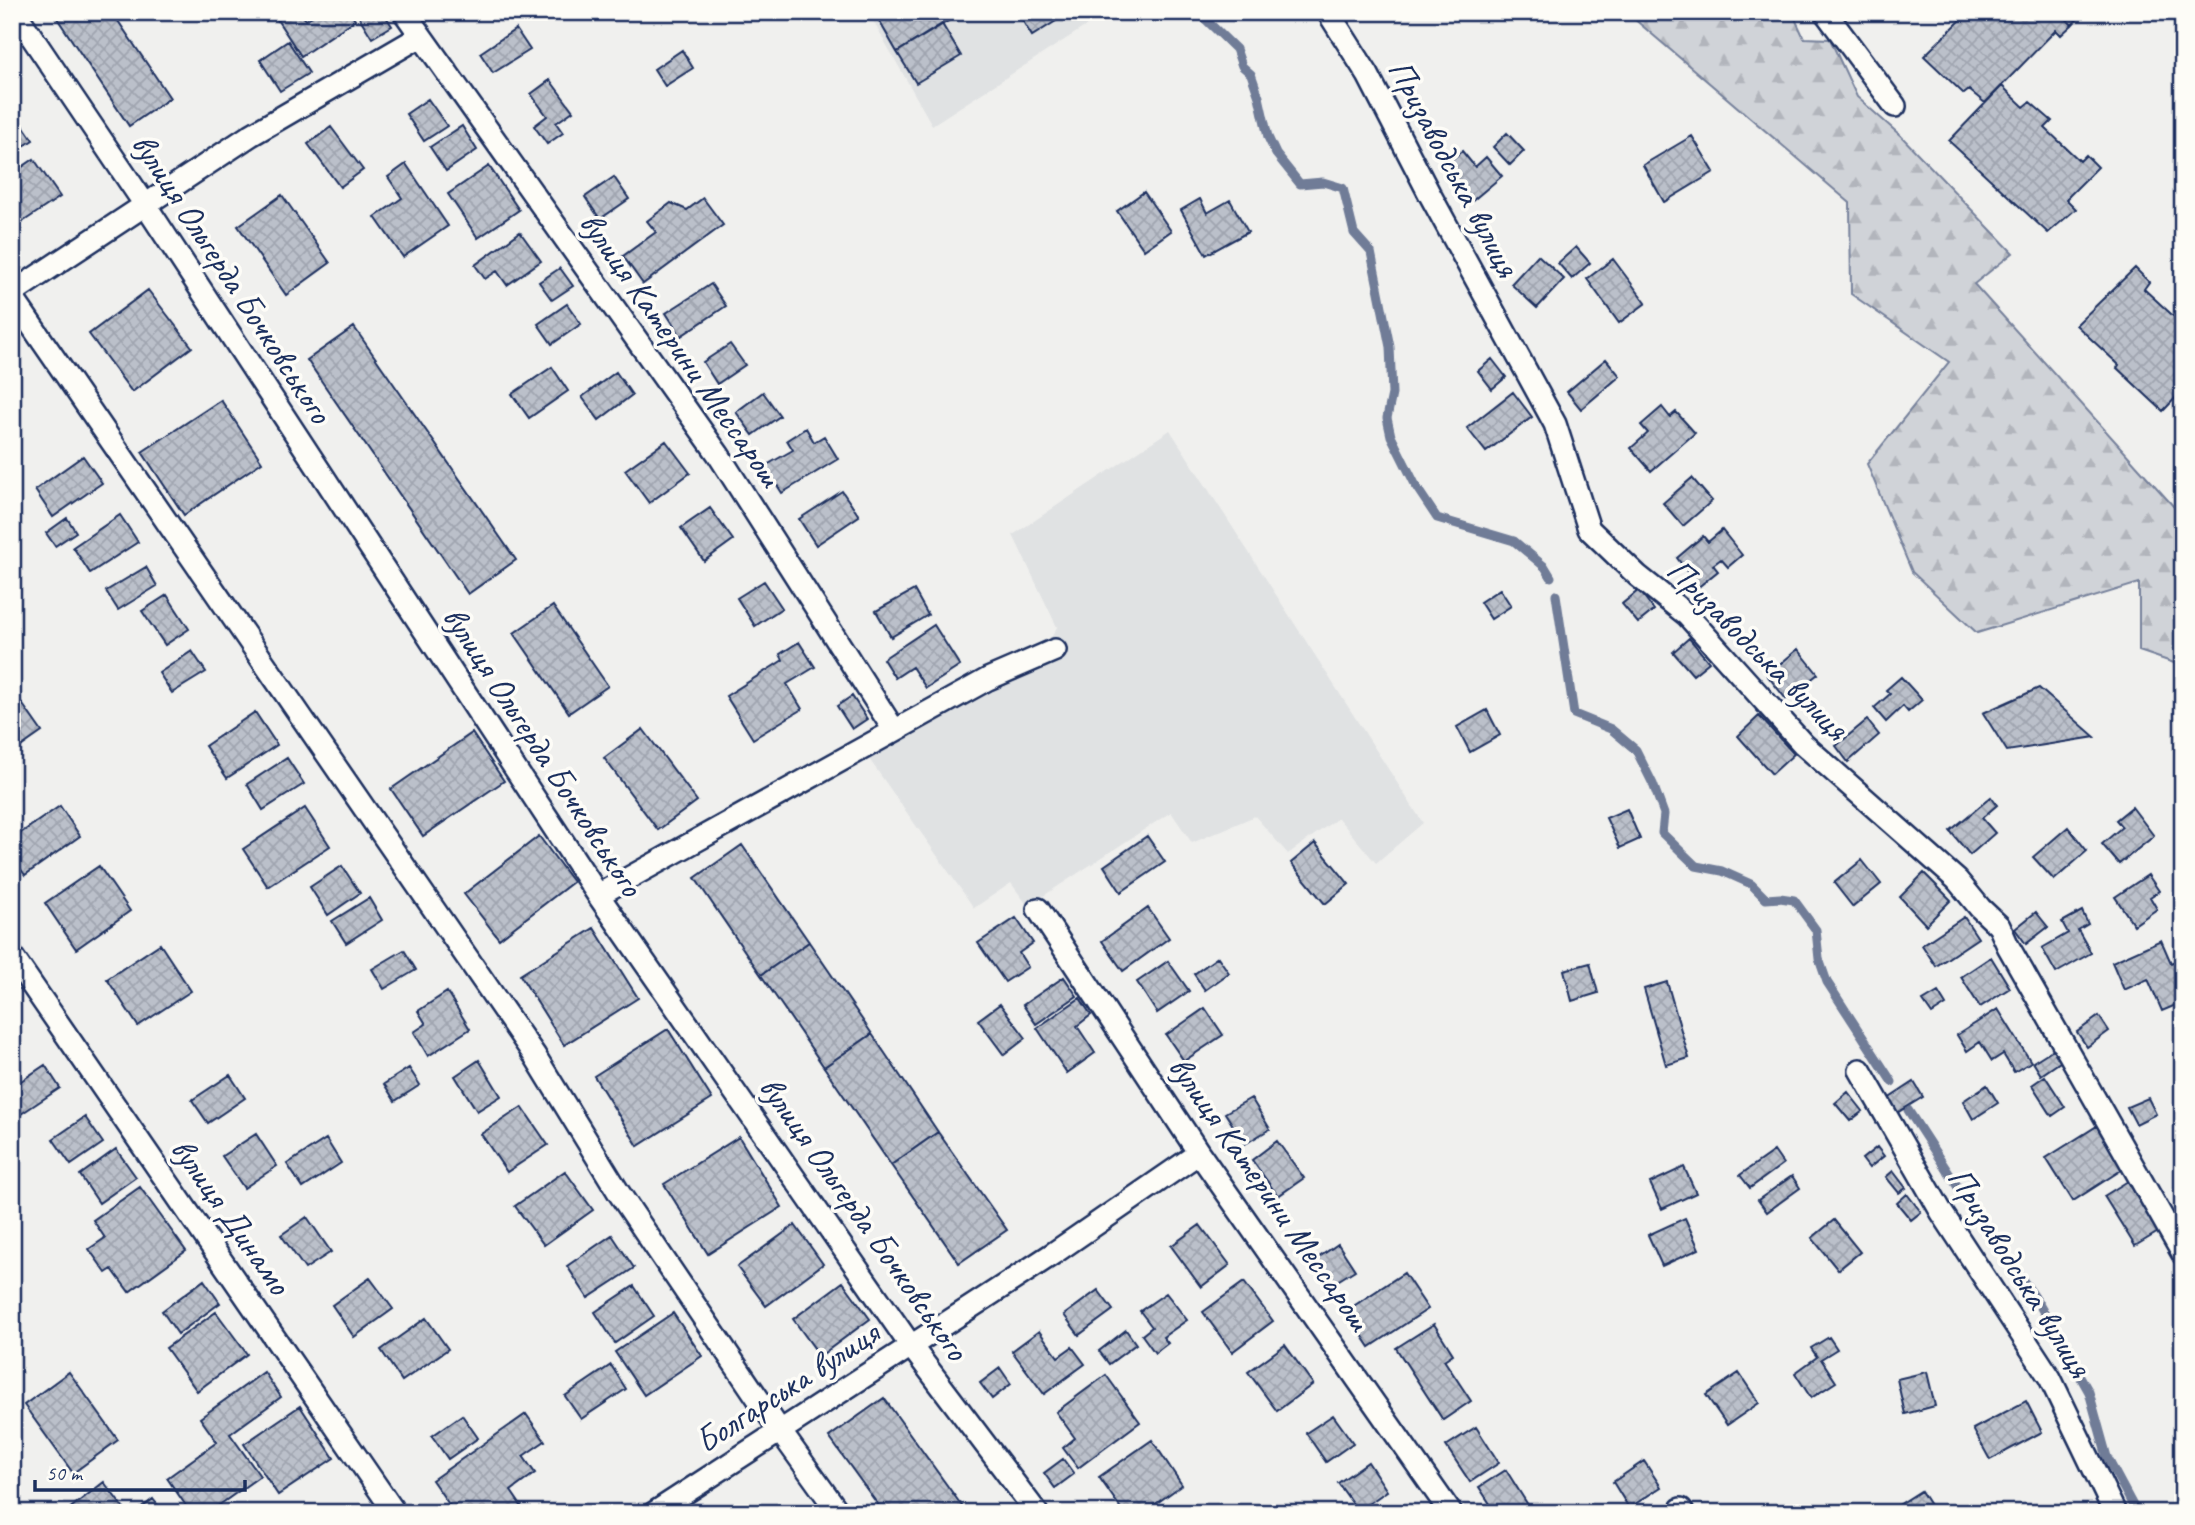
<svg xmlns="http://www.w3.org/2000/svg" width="2195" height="1525" font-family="Caveat,sans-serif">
	<defs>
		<pattern id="forest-firs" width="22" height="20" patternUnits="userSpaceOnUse" patternTransform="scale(1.75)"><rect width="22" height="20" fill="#d0d3d8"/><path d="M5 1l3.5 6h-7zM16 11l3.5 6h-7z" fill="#b2b5bc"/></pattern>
		<pattern id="building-cross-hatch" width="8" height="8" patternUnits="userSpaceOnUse" patternTransform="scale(1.75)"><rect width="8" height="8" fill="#bbc0ca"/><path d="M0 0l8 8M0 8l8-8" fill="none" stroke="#a0a5b0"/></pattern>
	</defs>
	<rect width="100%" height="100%" fill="#f0f0ee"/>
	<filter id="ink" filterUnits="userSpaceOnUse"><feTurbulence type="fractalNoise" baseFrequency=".0143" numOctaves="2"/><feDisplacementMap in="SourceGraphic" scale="14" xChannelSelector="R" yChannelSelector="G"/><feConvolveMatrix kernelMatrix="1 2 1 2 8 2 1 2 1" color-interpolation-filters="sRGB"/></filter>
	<g filter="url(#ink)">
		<!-- built -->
		<path fill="#e0e2e3" d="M868,12H1108L932,125Z
			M1170,430L1423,823L1376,863L1338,818L1288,854L1255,816L1192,843L1171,812L1028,906L1011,883L974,908L867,756L1038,663L1057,627L1013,535Z"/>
		<!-- forest -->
		<path fill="url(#forest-firs)" stroke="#76819b" stroke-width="2" d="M1626,12H1792L1804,38L1830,39L1857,97L1901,136L2013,253L1974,284L2183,517V666L2139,651V583L1977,633L1912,572L1867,464L1949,362L1851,294L1850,203Z"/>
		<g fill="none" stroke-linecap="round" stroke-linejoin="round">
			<!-- stream -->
			<path stroke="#6f7b97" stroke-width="9" d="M1200,14L1236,49L1242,66L1251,74L1259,97L1268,137L1276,154L1300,184L1323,182L1343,188L1354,233L1371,252L1390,347L1392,394L1387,418L1391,436L1417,488L1437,518L1514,541L1545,567L1551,577
				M1556,595L1574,714L1611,729L1636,750L1653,784L1664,814L1662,833L1696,866L1722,871L1751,884L1766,899L1780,898L1794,900L1816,930L1819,959L1827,982L1892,1082
				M1908,1110L1974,1212L2035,1297L2089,1392L2107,1457L2137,1513"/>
		</g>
		<!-- building -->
		<path fill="url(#building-cross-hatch)" stroke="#1b2f5e" stroke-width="2" d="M53,12H112L170,98L129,126Z
			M272,12H300L306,20L318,12H349L355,20L301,56Z
			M356,12H383L392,26L372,38Z
			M874,12H963L897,52Z
			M1017,12H1062L1064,16L1032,36Z
			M1969,12H2060L2072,25L2061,35L2056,30L1985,103L1969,90L1964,94L1924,56Z
			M2060,12H2084L2072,25Z
			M942,24L961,56L916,83L897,52Z
			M516,29L530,50L493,73L480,53Z
			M288,41L309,73L280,91L260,60Z
			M682,50L693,68L665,86L654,69Z
			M550,80L573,111L556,123L563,133L547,144L534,126L547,116L531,94Z
			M2002,86L2024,107L2030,102L2052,121L2045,128L2080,161L2086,155L2098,167L2066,199L2076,209L2048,233L1949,141Z
			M428,99L447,126L424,141L406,114Z
			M12,109L33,140L12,154Z
			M462,126L477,150L446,171L430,147Z
			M331,127L363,170L340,187L308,144Z
			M1507,133L1524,151L1510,165L1493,147Z
			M1692,136L1714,172L1664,202L1643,165Z
			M1462,151L1475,167L1486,157L1502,176L1471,202L1442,167Z
			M34,159L60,197L12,229V174Z
			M406,164L448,226L403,257L375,217L402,198L388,177Z
			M489,166L519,210L478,238L448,194Z
			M614,177L629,199L600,219L585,197Z
			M1144,192L1171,231L1144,250L1117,211Z
			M282,195L330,263L286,295L238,226Z
			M703,198L723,225L643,284L623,256L656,232L647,221L671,203L687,210Z
			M1200,199L1207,213L1230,200L1248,232L1206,255L1181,210Z
			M520,232L541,261L507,285L497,271L485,279L475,265Z
			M1576,247L1590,263L1572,279L1558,263Z
			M1538,255L1564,279L1537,308L1511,284Z
			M1613,259L1646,303L1619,323L1587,279Z
			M560,268L573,286L552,300L539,282Z
			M2135,268L2149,282L2144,289L2183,325V390L2163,411L2117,368L2119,365L2076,325Z
			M711,284L726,306L681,336L666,313Z
			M148,290L192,347L132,392L89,334Z
			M567,304L581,324L552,344L538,324Z
			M354,327L516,560L468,594L307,360Z
			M730,344L745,365L717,384L703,362Z
			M1492,359L1506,377L1492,389L1478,371Z
			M1606,359L1620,376L1581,409L1567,392Z
			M552,367L568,391L529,418L512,394Z
			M616,372L632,395L599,420L582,397Z
			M763,392L780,416L753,435L736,412Z
			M1513,392L1532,417L1486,452L1467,428Z
			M221,400L262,462L184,515L142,452Z
			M1662,407L1670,417L1676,412L1695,433L1651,471L1631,448L1648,433L1641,425Z
			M806,428L814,442L824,436L838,459L782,493L765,466L793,450L787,440Z
			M666,441L690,473L649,503L625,470Z
			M83,456L102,483L53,517L35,490Z
			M1692,478L1712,501L1683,526L1663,503Z
			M842,491L859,516L816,545L799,519Z
			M710,508L733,540L704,561L681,528Z
			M120,515L138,542L90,573L73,547Z
			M67,518L76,532L55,546L46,533Z
			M1722,530L1742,555L1728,567L1721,559L1713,565L1718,571L1691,593L1683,583L1691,577L1677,558L1703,536L1708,542Z
			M146,567L157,586L118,610L106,591Z
			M764,581L782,608L755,626L737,598Z
			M1500,589L1511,606L1491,619L1480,602Z
			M914,590L928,615L891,637L876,611Z
			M1639,590L1654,610L1638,623L1622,604Z
			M167,595L189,629L165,645L142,611Z
			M553,606L608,686L569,713L514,633Z
			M934,625L960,666L926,688L912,667L895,678L883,659Z
			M1689,638L1709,662L1693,675L1673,652Z
			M799,642L815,667L787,684L802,709L753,739L726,696L783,660L780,654Z
			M1798,649L1818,674L1786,699L1767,675Z
			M192,651L206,672L172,693L159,673Z
			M1901,677L1922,700L1908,712L1903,706L1886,722L1874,708L1890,694L1886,690Z
			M2039,688L2095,737L2007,751L1983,713Z
			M12,689L42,732L12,753Z
			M852,696L867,719L852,729L837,706Z
			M1487,710L1500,735L1470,752L1457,727Z
			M255,712L277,745L227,778L205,746Z
			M1759,716L1794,754L1772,774L1738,736Z
			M1867,720L1879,735L1848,762L1836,746Z
			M643,729L697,801L658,830L604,758Z
			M472,733L504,781L423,836L391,789Z
			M287,758L304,784L263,810L247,784Z
			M1991,797L1997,805L1982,818L1995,833L1970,855L1950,831Z
			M60,806L80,836L25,875L12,857V839Z
			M2132,807L2154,836L2119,864L2102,844L2122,827L2116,820Z
			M305,808L330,846L268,887L243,849Z
			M1627,809L1640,839L1620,848L1606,818Z
			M2068,827L2087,851L2054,880L2033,857Z
			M539,836L573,882L499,939L464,894Z
			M1147,836L1165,862L1121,892L1104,866Z
			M1315,843L1349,884L1325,904L1291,863Z
			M742,845L809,942L761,975L695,878Z
			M1862,860L1881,884L1853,907L1834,883Z
			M99,866L130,911L76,949L45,903Z
			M342,866L360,893L328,915L310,887Z
			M1924,873L1951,900L1926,925L1900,897Z
			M2148,875L2159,891L2150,897L2157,909L2134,925L2115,897Z
			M369,898L382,920L346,943L332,921Z
			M1148,908L1169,938L1123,971L1102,941Z
			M2082,911L2088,924L2078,930L2091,953L2056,973L2042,948L2068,933L2062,922Z
			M2036,912L2048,927L2026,944L2015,929Z
			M1964,917L1978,938L1936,966L1922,945Z
			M1016,918L1033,943L1019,953L1028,967L1005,982L978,943Z
			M594,928L638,998L564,1045L520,975Z
			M2161,940L2171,963L2183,957V1002L2162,1011L2148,979L2124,990L2112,962Z
			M809,942L872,1034L824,1067L761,975Z
			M160,944L191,991L138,1026L107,979Z
			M404,950L416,970L384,989L372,969Z
			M1218,957L1229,973L1205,990L1194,974Z
			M1991,957L2010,988L1980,1007L1961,977Z
			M1168,961L1189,991L1157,1013L1137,982Z
			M1590,963L1598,993L1572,1001L1564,970Z
			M1064,977L1077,996L1036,1024L1023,1005Z
			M1667,982L1689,1058L1666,1065L1644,989Z
			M447,992L470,1029L428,1056L414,1032L426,1024L418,1011Z
			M1938,992L1946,1005L1932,1014L1923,1001Z
			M1080,998L1091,1015L1077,1026L1095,1053L1067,1073L1037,1028Z
			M1000,1004L1026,1038L1004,1055L978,1020Z
			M1205,1008L1223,1035L1184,1061L1166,1035Z
			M1998,1009L2031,1062L2014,1072L2003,1054L1992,1061L1980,1042L1967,1051L1957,1035Z
			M2099,1016L2109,1031L2087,1047L2077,1032Z
			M668,1029L712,1099L638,1146L594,1076Z
			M872,1034L938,1132L891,1165L824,1067Z
			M2055,1048L2063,1060L2041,1075L2033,1062Z
			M479,1060L501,1096L477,1111L455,1076Z
			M45,1065L60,1088L12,1120V1087Z
			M409,1068L420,1085L395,1101L384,1084Z
			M230,1075L245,1098L208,1123L192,1100Z
			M2045,1076L2065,1107L2052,1116L2032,1085Z
			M1914,1082L1923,1097L1897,1113L1888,1099Z
			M1987,1085L1998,1103L1973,1119L1963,1101Z
			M1848,1092L1863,1111L1850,1121L1835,1103Z
			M1251,1098L1270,1129L1245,1144L1225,1113Z
			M2148,1098L2156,1114L2136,1124L2127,1107Z
			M522,1107L548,1145L507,1172L481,1134Z
			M85,1117L103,1143L71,1165L53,1139Z
			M2097,1126L2123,1169L2073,1201L2046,1158Z
			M938,1132L1007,1230L959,1263L891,1165Z
			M256,1134L277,1166L244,1188L222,1156Z
			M739,1137L782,1207L708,1254L664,1184Z
			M326,1139L341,1163L303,1188L287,1164Z
			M1277,1141L1304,1178L1278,1196L1252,1160Z
			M1877,1147L1884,1156L1869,1168L1862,1159Z
			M116,1149L136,1177L99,1203L80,1175Z
			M1774,1151L1783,1164L1750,1188L1740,1175Z
			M1684,1167L1696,1193L1662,1209L1650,1183Z
			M565,1171L593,1210L544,1245L515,1206Z
			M1893,1171L1906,1188L1899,1193L1886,1177Z
			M1792,1176L1800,1188L1767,1212L1758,1200Z
			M2128,1181L2160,1231L2135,1246L2104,1196Z
			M140,1187L186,1251L129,1292L112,1269L106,1273L89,1249L105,1238L93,1220Z
			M1907,1194L1921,1212L1911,1220L1897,1203Z
			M307,1217L331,1252L305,1269L281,1235Z
			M1685,1218L1699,1249L1662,1266L1648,1235Z
			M1834,1220L1860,1252L1838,1270L1812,1238Z
			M795,1225L823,1264L766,1306L737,1267Z
			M1200,1225L1230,1265L1201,1287L1171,1246Z
			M612,1235L634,1268L588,1298L567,1266Z
			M1338,1244L1355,1270L1331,1285L1315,1260Z
			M1404,1273L1428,1309L1370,1347L1346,1311Z
			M370,1278L393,1309L354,1337L332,1305Z
			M204,1280L220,1303L178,1334L162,1311Z
			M843,1282L870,1319L820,1356L793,1319Z
			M1244,1282L1273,1321L1232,1352L1203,1312Z
			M634,1286L654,1316L615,1343L595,1312Z
			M1098,1290L1113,1310L1079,1335L1064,1315Z
			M1166,1293L1187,1320L1163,1337L1168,1343L1155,1353L1142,1335L1152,1327L1140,1311Z
			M216,1312L247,1354L197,1391L166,1348Z
			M673,1313L702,1356L644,1395L615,1352Z
			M426,1318L448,1349L402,1381L381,1350Z
			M1434,1324L1453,1354L1444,1360L1471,1401L1443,1420L1396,1348Z
			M1126,1330L1136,1344L1109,1364L1099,1351Z
			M1039,1331L1058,1357L1072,1347L1085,1364L1044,1394L1012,1351Z
			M1829,1337L1837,1349L1821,1359L1836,1382L1811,1398L1795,1373L1817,1357L1811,1348Z
			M1285,1345L1313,1384L1277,1411L1248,1372Z
			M611,1365L626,1389L581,1419L565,1396Z
			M1000,1368L1011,1384L992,1399L980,1383Z
			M69,1372L118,1440L73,1473L24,1405Z
			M264,1372L281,1397L230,1434L260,1476L208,1513H191L167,1478L217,1442L200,1418Z
			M1927,1372L1935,1406L1905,1414L1897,1379Z
			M1739,1373L1759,1403L1727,1425L1706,1395Z
			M1106,1375L1140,1422L1078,1468L1063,1448L1075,1438L1056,1412Z
			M884,1398L967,1513H884L829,1437Z
			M2026,1401L2042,1432L1990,1460L1973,1429Z
			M300,1406L334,1458L278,1495L244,1444Z
			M526,1414L545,1441L523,1456L535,1473L511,1491L526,1513L480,1511L455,1513L432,1480Z
			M462,1415L478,1438L448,1459L432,1436Z
			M1333,1415L1353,1443L1326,1462L1306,1433Z
			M1476,1427L1499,1463L1470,1482L1446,1446Z
			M1152,1440L1182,1485L1143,1513H1124L1099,1477Z
			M1063,1459L1074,1474L1055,1488L1044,1473Z
			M1644,1461L1661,1487L1629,1508L1613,1482Z
			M1368,1462L1387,1491L1358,1511L1338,1483Z
			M1506,1470L1533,1513H1496L1479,1487Z
			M104,1482L127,1513H64Z
			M1921,1491L1935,1513H1892L1891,1510Z
			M153,1499L164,1513H135Z"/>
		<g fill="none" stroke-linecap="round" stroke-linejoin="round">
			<defs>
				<path id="street" d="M15,12L146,206L598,895L911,1346L1037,1513
					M404,12L718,454L894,730
					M1328,12L1368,75L1429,193L1555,424L1589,529L1638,576L1687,615L1803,744L1957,880L1980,908L1999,926L2008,946L2183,1254
					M1825,12L1895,106
					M12,293L251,135L421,36
					M12,297L535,1056L619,1193L780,1431L839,1513
					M598,895L988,679L1055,650
					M1038,909L1199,1153L1451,1513
					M12,956L395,1513
					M1860,1070L1942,1213L2050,1378L2115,1513
					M1681,1509L1683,1513
					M654,1513L1054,1253L1199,1153"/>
			</defs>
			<!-- street casing -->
			<use href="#street" stroke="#1b2f5e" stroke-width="26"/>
			<!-- street -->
			<use href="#street" stroke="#fdfcf7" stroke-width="21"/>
		</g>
	</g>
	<g text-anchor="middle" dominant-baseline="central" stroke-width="7" stroke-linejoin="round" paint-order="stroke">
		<!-- street labels -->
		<g font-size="35" fill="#1b2f5e" stroke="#fdfcf7">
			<text transform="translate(1454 168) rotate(62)">Призаводська вулиця</text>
			<text transform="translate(232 278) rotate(57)">вулиця Ольгерда Бочковського</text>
			<text transform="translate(681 349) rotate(55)">вулиця Катерини Мессарош</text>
			<text transform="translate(1758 649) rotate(45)">Призаводська вулиця</text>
			<text transform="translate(543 751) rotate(57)">вулиця Ольгерда Бочковського</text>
			<text transform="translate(1270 1193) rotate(55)">вулиця Катерини Мессарош</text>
			<text transform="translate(231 1216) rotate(55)">вулиця Динамо</text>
			<text transform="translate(864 1218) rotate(55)">вулиця Ольгерда Бочковського</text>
			<text transform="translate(2020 1272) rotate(58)">Призаводська вулиця</text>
			<text transform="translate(787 1387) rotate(-33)">Болгарська вулиця</text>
		</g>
	</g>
	<!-- margin -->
	<rect width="2195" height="1525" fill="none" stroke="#fdfcf7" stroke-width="42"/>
	<rect x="21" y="21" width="2153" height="1483" fill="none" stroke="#1b2f5e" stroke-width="2.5" filter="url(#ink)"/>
	<!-- scale -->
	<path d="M35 1480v10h210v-10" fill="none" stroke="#1b2f5e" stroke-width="3.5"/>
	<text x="46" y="1480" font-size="21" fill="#1b2f5e" stroke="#fdfcf7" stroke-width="5" paint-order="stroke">50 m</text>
</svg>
